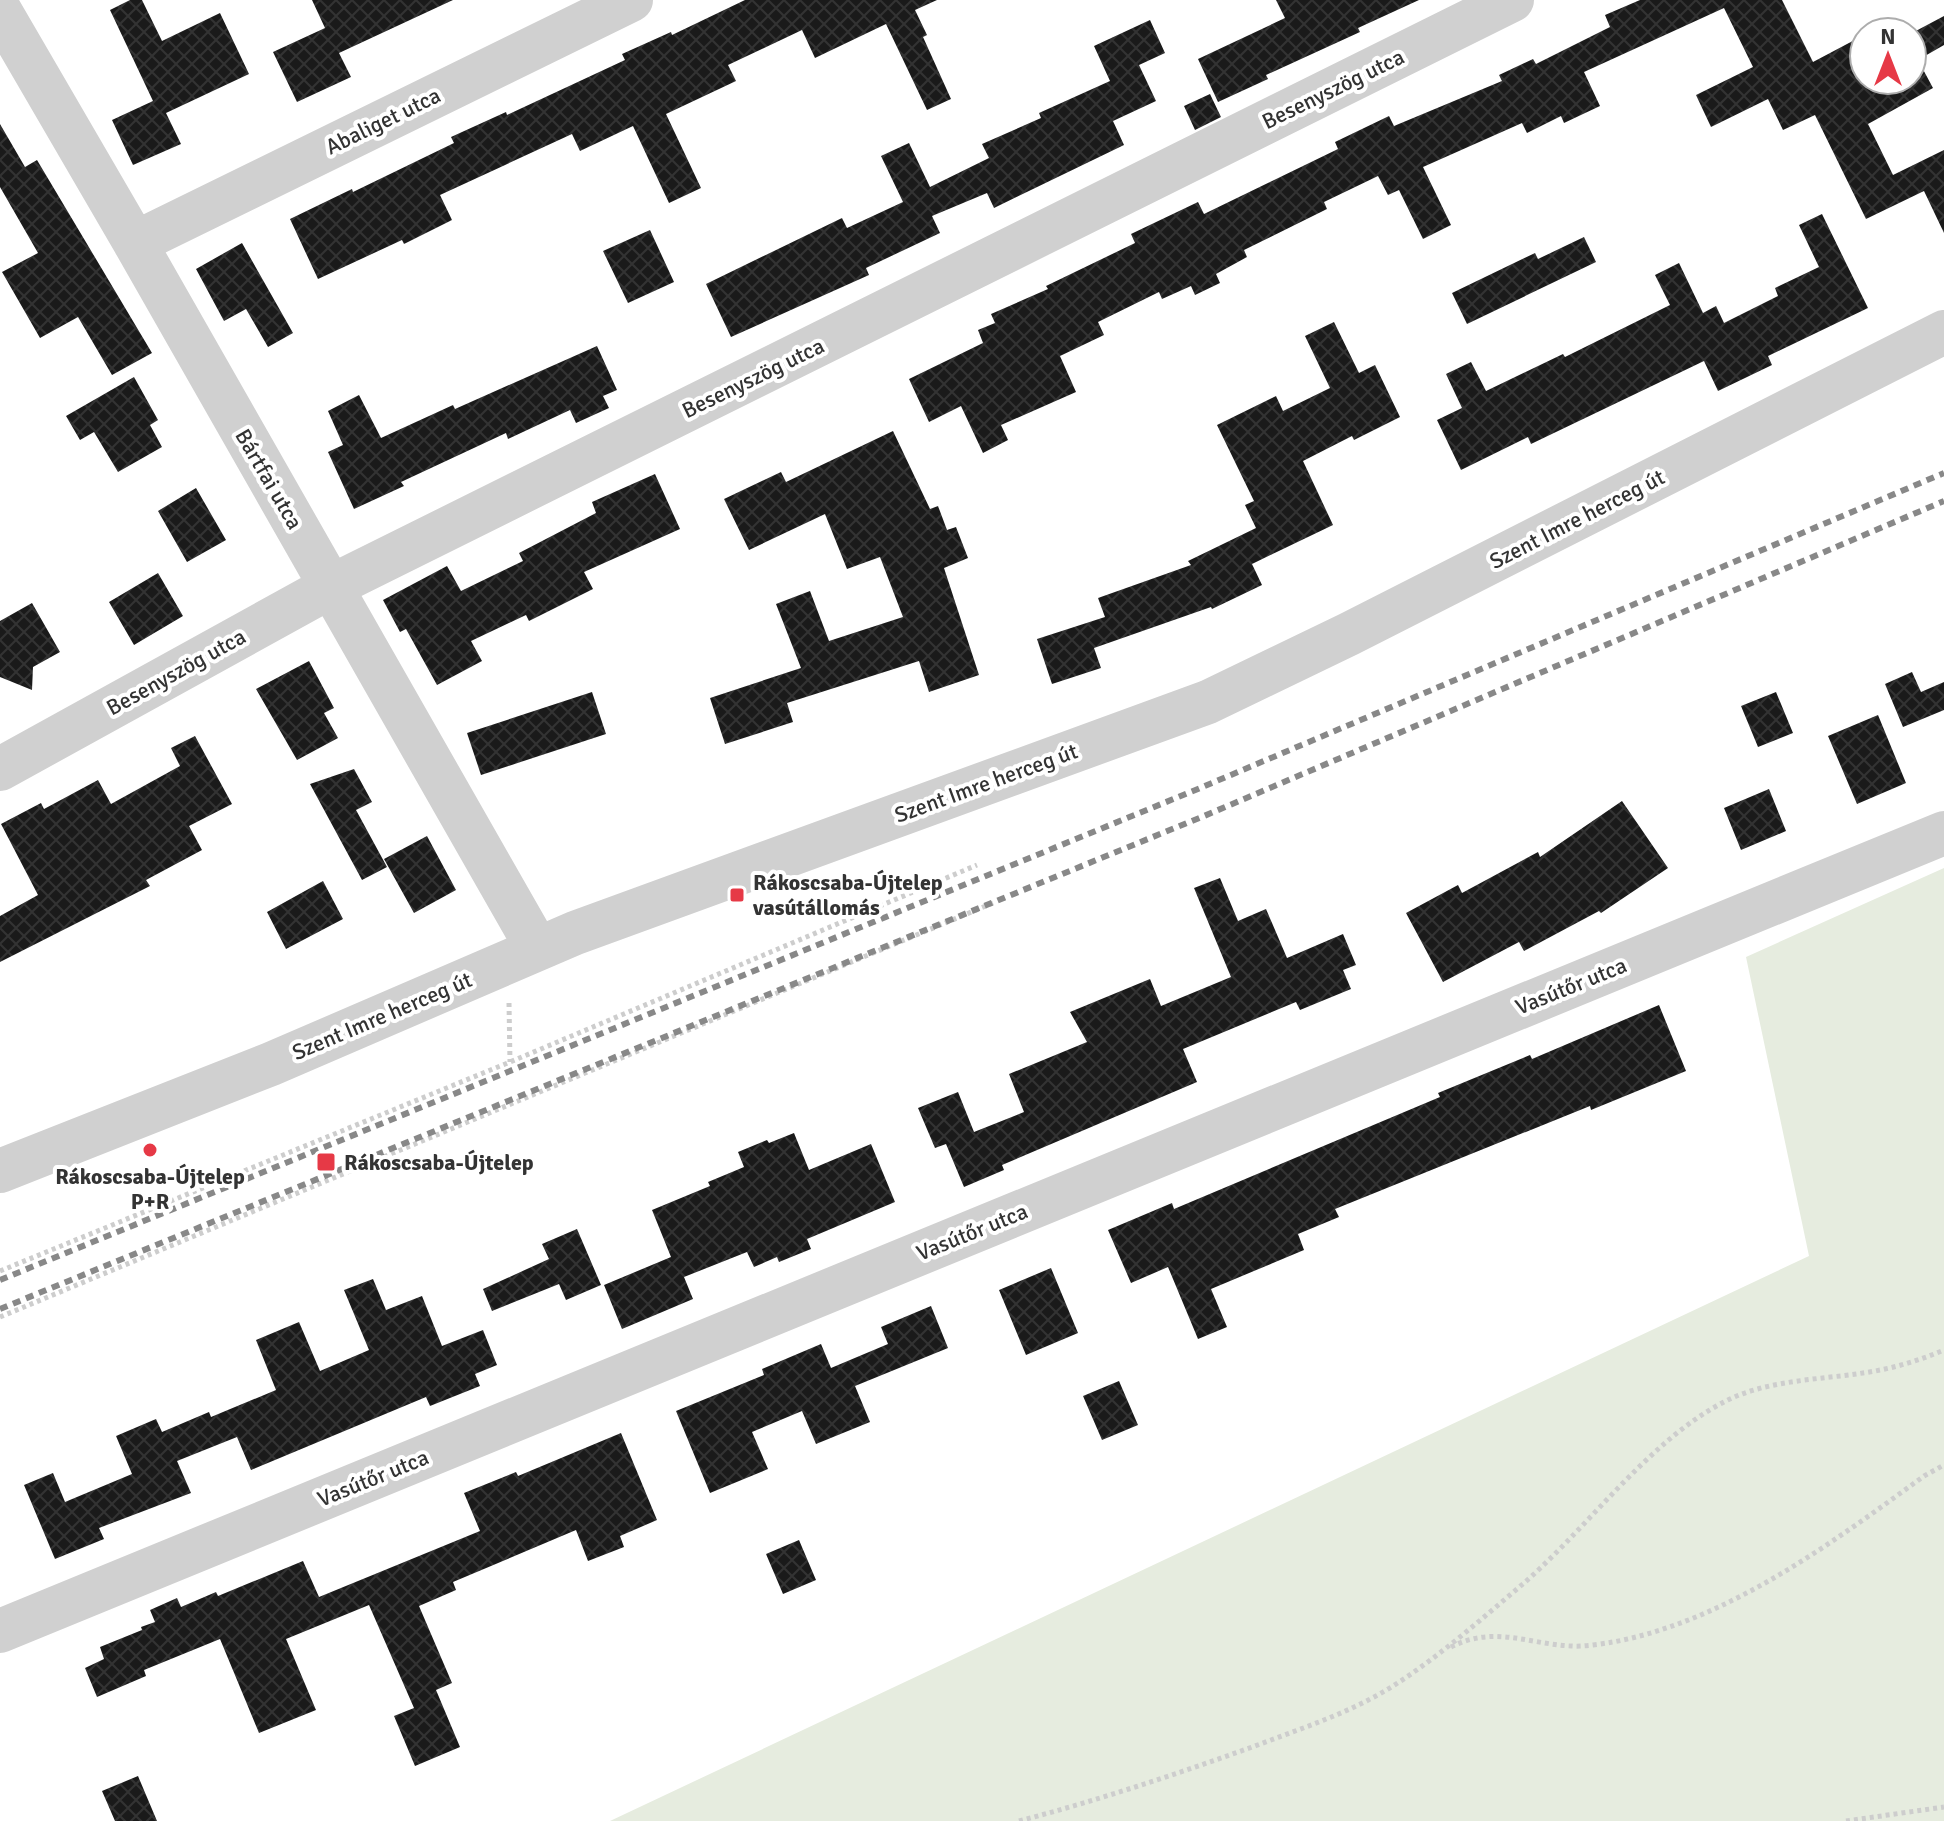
<svg xmlns="http://www.w3.org/2000/svg" width="1944" height="1821" font-family="Signika,sans-serif">
	<defs>
		<pattern id="building-cross-hatch" width="8" height="8" patternUnits="userSpaceOnUse" patternTransform="scale(2)"><rect width="8" height="8" fill="#1a1a1a"/><path d="M0 0l8 8M0 8l8-8" fill="none" stroke="#333"/></pattern>
	</defs>
	<rect width="100%" height="100%" fill="#fff"/>
	<!-- green -->
	<path fill="#e6ecdf" d="M1944,868V1821H610L1809,1256L1746,957Z"/>
	<!-- building -->
	<path fill="url(#building-cross-hatch)" d="M130,0H142L162,41L220,13L249,74L166,113L181,144L133,165L112,120L153,101L110,10Z
		M312,0H453L339,53L351,77L297,102L273,52L325,28Z
		M745,0H937L915,10L927,35L923,37L951,99L927,110L886,24L815,58L802,30L728,65L736,81L666,114L701,188L669,203L633,126L580,151L572,134L440,195L452,220L404,244L402,240L318,279L290,219L352,189L353,192L454,143L451,137L506,112L507,115L625,60L622,54L671,32L672,35Z
		M1276,0H1419L1358,28L1360,32L1266,75L1268,79L1218,102L1198,59L1285,18Z
		M1640,0H1782L1813,62L1864,35V80H1912V33L1944,16V45L1918,60L1933,88L1868,124L1893,175L1944,150V233L1924,191L1866,219L1815,115L1783,130L1768,99L1711,127L1696,95L1753,67L1724,8L1584,72L1600,106L1564,123L1561,116L1527,133L1522,123L1423,167L1451,225L1423,239L1399,190L1388,195L1378,176L1324,202L1327,209L1244,250L1247,257L1216,274L1220,283L1195,295L1191,286L1162,299L1159,292L1098,322L1104,335L1060,356L1076,392L1001,425L1008,440L983,453L961,406L929,422L909,379L983,343L978,330L995,323L991,314L1048,289L1046,286L1135,243L1131,234L1198,202L1204,214L1338,149L1335,142L1389,116L1394,126L1502,81L1499,75L1533,59L1536,64L1610,27L1605,15Z
		M1150,20L1165,53L1139,65L1156,101L1113,121L1124,145L994,208L987,193L932,216L940,233L866,268L869,275L731,337L706,284L842,218L847,228L903,202L881,156L909,143L930,187L989,158L982,144L1041,118L1039,113L1110,81L1094,46Z
		M1210,94L1221,117L1195,130L1184,106Z
		M0,124L25,167L37,160L152,353L112,375L78,317L40,338L2,272L38,253L0,187Z
		M1822,214L1868,308L1768,356L1772,365L1718,391L1704,361L1531,444L1528,437L1461,470L1437,420L1462,408L1446,374L1471,362L1486,391L1563,354L1565,357L1670,305L1655,275L1679,263L1703,313L1716,306L1724,323L1778,296L1775,288L1819,267L1799,225Z
		M650,230L674,282L628,303L603,251Z
		M1584,237L1596,262L1467,324L1452,293L1535,253L1538,259Z
		M242,243L293,333L268,347L246,309L224,321L196,269Z
		M1334,322L1359,373L1375,365L1400,417L1354,440L1352,436L1303,461L1333,525L1252,564L1262,585L1212,609L1211,607L1094,648L1101,668L1052,684L1037,639L1105,617L1098,598L1191,565L1188,561L1256,528L1245,505L1254,501L1217,425L1276,396L1283,411L1330,388L1305,336Z
		M597,346L617,390L603,396L609,408L576,423L570,410L508,439L506,433L401,482L404,486L354,509L328,452L343,445L328,411L359,395L381,438L453,405L455,409Z
		M134,377L158,420L150,425L162,447L118,472L94,432L80,440L66,416Z
		M893,431L930,509L938,506L947,530L956,527L968,558L944,568L979,675L929,692L919,661L787,703L793,722L725,744L710,698L801,668L776,604L810,591L829,641L903,617L880,557L847,569L825,514L749,550L724,499L781,472L786,482Z
		M655,474L680,529L584,572L593,589L529,621L526,615L471,641L482,661L437,685L406,629L400,632L383,600L447,566L461,591L523,561L519,553L596,513L592,502Z
		M196,488L226,540L187,562L158,511Z
		M158,573L183,616L134,645L109,602Z
		M32,603L60,652L33,667L32,690L0,677V621Z
		M309,661L334,708L324,713L338,738L297,760L256,689Z
		M1912,672L1921,692L1944,682V710L1903,727L1885,684Z
		M592,692L606,734L481,775L467,733Z
		M1776,692L1793,733L1758,747L1741,706Z
		M1878,715L1906,783L1857,804L1828,736Z
		M195,736L232,804L189,826L202,850L146,880L150,886L0,962V916L38,895L1,824L41,803L44,809L98,780L111,804L180,766L171,748Z
		M354,769L372,802L356,810L387,867L362,880L310,784Z
		M1769,789L1786,831L1741,850L1724,808Z
		M1622,801L1668,868L1601,913L1599,911L1524,951L1519,942L1443,982L1406,913L1458,885L1462,893L1538,852L1540,857Z
		M427,836L456,890L414,913L384,859Z
		M1220,878L1238,921L1266,909L1287,958L1343,934L1356,965L1343,970L1351,989L1300,1010L1296,1002L1183,1049L1197,1082L1002,1165L1004,1170L964,1187L946,1144L935,1148L918,1108L958,1092L974,1132L1024,1112L1009,1074L1087,1042L1070,1012L1150,979L1161,1006L1231,977L1194,888Z
		M323,881L343,919L286,949L267,912Z
		M1659,1005L1686,1071L1591,1110L1590,1106L1335,1209L1339,1217L1298,1234L1304,1250L1211,1289L1227,1327L1198,1339L1168,1267L1131,1283L1108,1230L1172,1203L1174,1209L1440,1097L1438,1093L1530,1055L1532,1059Z
		M794,1133L809,1170L871,1144L895,1202L807,1239L811,1249L779,1262L777,1257L754,1267L747,1252L684,1277L693,1299L622,1329L604,1285L671,1257L652,1210L710,1186L708,1182L744,1167L738,1152L767,1140L769,1143Z
		M577,1229L601,1285L566,1300L559,1284L492,1311L483,1289L549,1259L542,1244Z
		M1051,1268L1078,1333L1026,1355L999,1290Z
		M373,1279L386,1310L422,1296L442,1346L483,1330L497,1365L475,1374L480,1386L430,1406L426,1397L251,1470L237,1437L177,1461L191,1493L99,1528L104,1539L55,1559L24,1485L53,1473L65,1502L132,1474L116,1436L156,1419L162,1432L209,1412L211,1417L276,1390L256,1340L299,1322L320,1371L369,1350L344,1290Z
		M931,1306L948,1348L855,1386L870,1422L816,1444L802,1411L752,1432L768,1469L710,1493L676,1411L764,1375L762,1369L821,1344L831,1368L888,1344L881,1327Z
		M1119,1381L1138,1425L1102,1440L1083,1396Z
		M621,1433L657,1520L620,1536L624,1547L588,1561L576,1530L453,1582L456,1590L419,1606L452,1683L436,1690L460,1747L415,1766L394,1716L414,1708L369,1605L286,1639L316,1710L259,1733L220,1639L144,1670L146,1676L97,1697L85,1668L104,1659L100,1647L142,1630L141,1627L155,1622L150,1610L177,1598L181,1607L216,1592L218,1596L303,1561L319,1597L480,1531L464,1493L516,1472L518,1476Z
		M799,1540L816,1580L783,1594L766,1554Z
		M138,1776L157,1821H115L102,1791Z"/>
	<g fill="none" stroke-linecap="round" stroke-linejoin="round">
		<!-- path -->
		<path stroke="#cdcdcd" stroke-width="5" stroke-dasharray="4 4" stroke-linecap="butt" d="M509,1003L510,1062
			M0,1271L510,1062L977,865
			M0,1317L993,903
			M1451,1647C1494,1625 1528,1644 1571,1646C1584,1647 1600,1644 1613,1642C1727,1621 1832,1543 1924,1476L1944,1465
			M1019,1821C1099,1800 1177,1774 1255,1746C1302,1728 1350,1713 1393,1686C1437,1658 1477,1623 1517,1589C1584,1533 1646,1443 1722,1403C1764,1380 1817,1380 1863,1373C1891,1369 1918,1361 1944,1350
			M1846,1821L1944,1807"/>
		<!-- minor -->
		<path stroke="#d0d0d0" stroke-width="44" d="M0,11L135,243L537,948
			M135,243L631,0
			M0,769L330,587L1512,0
			M0,1171L271,1064L575,933L1208,702L1349,634L1944,332
			M0,1631L1944,833"/>
		<!-- rail -->
		<path stroke="#888" stroke-width="6" stroke-dasharray="8 6" stroke-linecap="butt" d="M0,1280L1193,791L1944,473
			M0,1309L1204,816L1944,501"/>
	</g>
	<!-- markers -->
	<g fill="#e63946" stroke="#fff" stroke-width="3">
		<rect x="729" y="887" width="16" height="16" rx="4"/>
		<circle cx="150" cy="1150" r="8"/>
		<rect x="316" y="1152" width="20" height="20" rx="4"/>
	</g>
	<g text-anchor="middle" dominant-baseline="central" stroke-width="8" stroke-linejoin="round" paint-order="stroke">
		<!-- street labels -->
		<g font-size="22" fill="#333" stroke="#fff">
			<text transform="translate(1333 89) rotate(-26)">Besenyszög utca</text>
			<text transform="translate(383 121) rotate(-26)">Abaliget utca</text>
			<text transform="translate(753 378) rotate(-26)">Besenyszög utca</text>
			<text transform="translate(269 479) rotate(60)">Bártfai utca</text>
			<text transform="translate(1577 519) rotate(-27)">Szent Imre herceg út</text>
			<text transform="translate(176 672) rotate(-29)">Besenyszög utca</text>
			<text transform="translate(986 783) rotate(-20)">Szent Imre herceg út</text>
			<text transform="translate(1571 986) rotate(-22)">Vasútőr utca</text>
			<text transform="translate(382 1016) rotate(-23)">Szent Imre herceg út</text>
			<text transform="translate(972 1232) rotate(-22)">Vasútőr utca</text>
			<text transform="translate(373 1478) rotate(-22)">Vasútőr utca</text>
		</g>
		<!-- poi labels -->
		<g font-size="22" font-weight="bold" fill="#333" stroke="#fff" text-anchor="start">
			<text x="753" y="882">Rákoscsaba-Újtelep<tspan x="753" dy="25">vasútállomás</tspan></text>
			<text x="344" y="1162">Rákoscsaba-Újtelep</text>
			<text x="150" y="1176" text-anchor="middle">Rákoscsaba-Újtelep<tspan x="150" dy="25">P+R</tspan></text>
		</g>
	</g>
	<!-- north arrow -->
	<g transform="translate(1888 56)"><circle r="38" fill="#ffffff" stroke="#adadad" stroke-width="2"/>
	<path d="M0-6L14 30L0 20L-14 30Z" fill="#e63946"/>
	<text y="-12" font-size="22" font-weight="bold" text-anchor="middle" fill="#333333">N</text>
	</g>
</svg>
